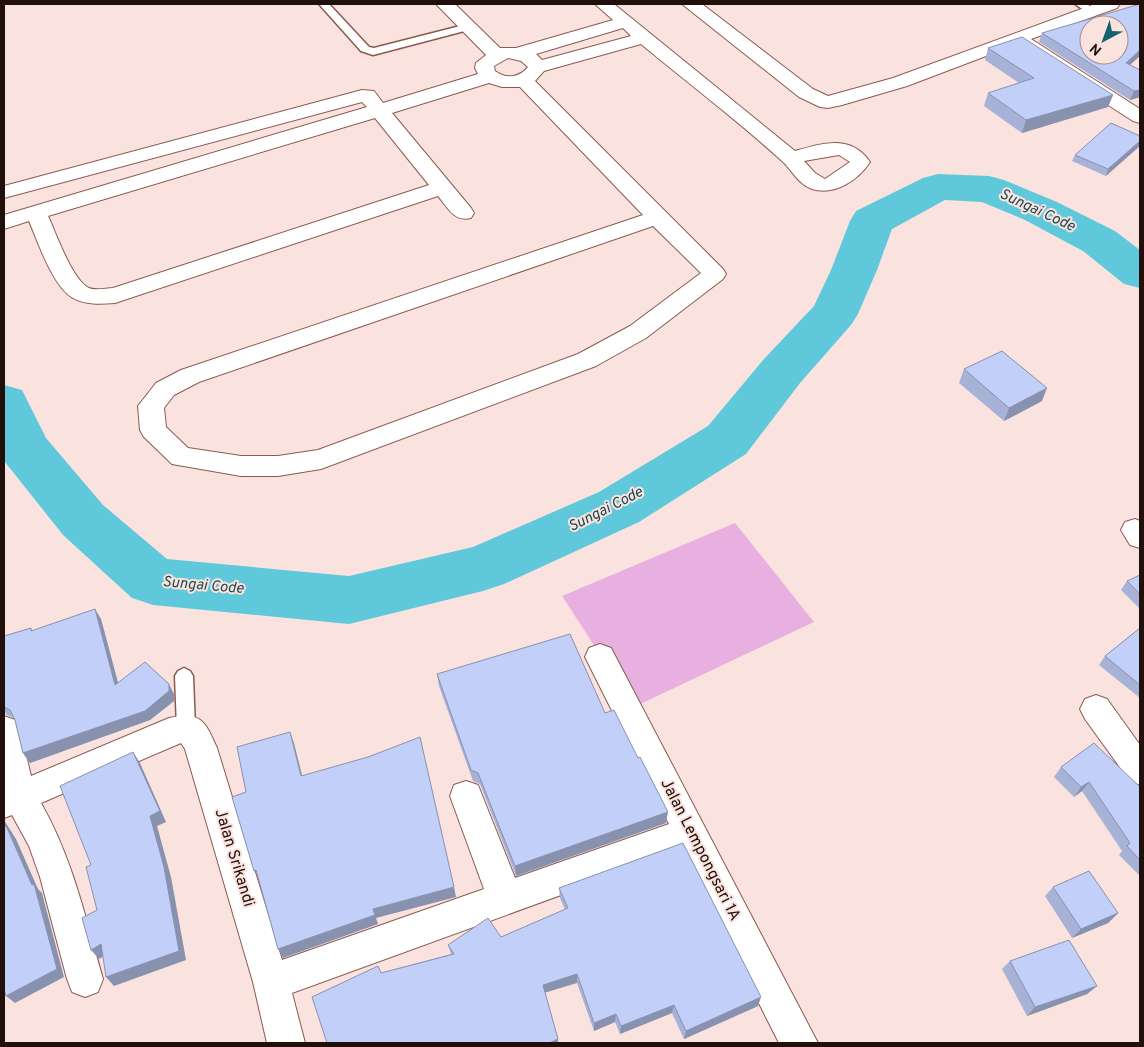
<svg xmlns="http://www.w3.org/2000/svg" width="1144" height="1047" font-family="Overpass,sans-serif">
	<rect width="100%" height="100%" fill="#fae3de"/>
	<!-- green -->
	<path fill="#e7b0e0" d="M735,523L814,622L634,707L562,596Z"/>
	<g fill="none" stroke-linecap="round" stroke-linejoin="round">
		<!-- river -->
		<path fill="#60c8db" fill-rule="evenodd" d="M938,174L989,176L1004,180L1057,202L1115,231L1140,250V288L1124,284L1083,251L1025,220L982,202L945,200L892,229L877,270L858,314L851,325L800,383L746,454L639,522L504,584L483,591L349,624L153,605L132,598L63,535L5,462L4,385L22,390L46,438L103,505L167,559L349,576L473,547L599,492L708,426L764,359L814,306L831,270L850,221L856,211L923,178Z"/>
		<defs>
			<path id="service" d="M319,4H329L369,47L374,48L468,24L473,27L472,29L373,55L361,51Z
				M1075,4H1087L1097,11L1096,13H1088Z
				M184,668L190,671L193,676L195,728L193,734L186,736L179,734L177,728L175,676L178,671Z"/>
			<path id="minor" d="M436,4H455L500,48H516L613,20L595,4H614L795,151C823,143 851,134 870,162C858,180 835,196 812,189C798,184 792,170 782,161C737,120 688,83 641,44L544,71L535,81L723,269L726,274L723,279L646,338L596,366L321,469L278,476H241L172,464L144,437L140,430L138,406L156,383L181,370L643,215L520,87H502L489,83L392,113L471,208L474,213L471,218C454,222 448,208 438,196L115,303C101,304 85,305 73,298C53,287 38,242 29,221L4,229V215L367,107L362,102L4,198V186L362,90L374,91L383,103L478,74L475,68L476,63L486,55ZM623,28L631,36L542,60L536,54ZM508,58L521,61L528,67C519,78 506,79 495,71L494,66ZM375,118L429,185L113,288C106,288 96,291 89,288C72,280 56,233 48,216ZM839,155L850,162L825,179L815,173L804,161ZM653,226L701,273L630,326L578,354L318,450L278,456H241L188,448L166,427L164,408L174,395L199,382Z
				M682,4H702L813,89L828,96L893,78L1095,4H1120L1117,8L1031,39L1140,109V123L1133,121L1015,45L907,86L842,105L828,108L820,107L799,97Z
				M1135,519L1140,521V548L1130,545L1121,530L1125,522Z
				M600,644L611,648L818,1043H779L682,851L292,993L305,1043H267L253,982L185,749L181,743L41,803C72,857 86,919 103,979L98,992L85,997L72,992L67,979L40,877L29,846L12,815L4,818V716L15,720L20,730L31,776L169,718C201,711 205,721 217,748L282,960L484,889L450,796L454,785L466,781L478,785L515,878L669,824L585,657L589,648Z
				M1096,695L1107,699L1140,745V785L1129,780L1085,719L1080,709L1085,699Z"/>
		</defs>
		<!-- service casing -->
		<use href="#service" stroke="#8a5a51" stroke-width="3"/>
		<!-- minor casing -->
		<use href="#minor" stroke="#8a5a51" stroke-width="2"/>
		<!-- service -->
		<use href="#service" fill="#fff" fill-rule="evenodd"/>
		<!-- minor -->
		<use href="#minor" fill="#fff" fill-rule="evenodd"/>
	</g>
	<!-- wall -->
	<path fill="#a7b2d6" d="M1042,33L1130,65L1140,70V97L1130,100L1039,42Z
		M988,48L1113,95L1108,107L1022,133L984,106L988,93L1019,83L985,60Z
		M1140,136L1106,176L1072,161L1075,155Z
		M964,369L1042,401L1004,421L959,383Z
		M1140,575V609L1121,590L1127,581Z
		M101,619L118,683L174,694V701L150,720L30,763L23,753L14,718L7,715L4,711V636L31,628L32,631Z
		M1140,628V698L1099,665L1105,656Z
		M437,674L605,713L638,758L666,823L516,876L480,784L473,781L439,686Z
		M1061,767L1140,787V876L1119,855L1122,851L1082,791L1074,797L1054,777Z
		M1053,887L1118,913L1108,923L1072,938L1045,896Z
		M559,888L758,1006L684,1039L672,1013L620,1034L615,1022L594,1031L577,983L381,973L451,954L448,945L501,937L565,910L560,898Z
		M1010,961L1097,986L1087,994L1027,1016L1002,969Z"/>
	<!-- shaded-wall -->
	<path fill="#8891ae" d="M1140,50V56L1122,72L1126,63Z
		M1140,90V97L1130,100L1134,91Z
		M1113,95L1108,107L1022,133L1026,120Z
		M1140,141V146L1106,176L1108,169Z
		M1047,388L1042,401L1004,421L1009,408Z
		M95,609L101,619L121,694L115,685Z
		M169,684L174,694V701L150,720L30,763L23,753Z
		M290,732L294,743L305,787L301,776Z
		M133,752L140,763L166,822L157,826L171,877L186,960L114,986L106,977Z
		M1089,782L1082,791L1074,797L1081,787Z
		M668,812L666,823L516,876L515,866Z
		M4,820L16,839L38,889L42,893L64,977L15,1003L6,996Z
		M454,887L456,897L376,918L378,924L283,958L278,949L373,909Z
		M1118,913L1108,923L1072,938L1081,929Z
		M101,944L109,953L99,959L91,950Z
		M577,974V983L544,993L543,985Z
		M1097,986L1087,994L1027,1016L1035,1007Z
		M761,997L758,1006L684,1039L686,1031Z
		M674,1005L672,1013L620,1034L621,1026Z
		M616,1014L615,1022L594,1031V1023Z
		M558,1039V1043H549Z"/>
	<!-- building -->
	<path fill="#c2cff9" stroke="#8891ae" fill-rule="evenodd" d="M1140,4V50L1126,63L1140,70V90L1134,91L1042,33ZM1089,25H1119V55H1089Z
		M1022,37L1113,95L1026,120L988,93L1034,78L988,48Z
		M1111,123L1140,136V141L1108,169L1075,155Z
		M1002,351L1047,388L1009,408L964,369Z
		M1140,575V594L1127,581Z
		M95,609L115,685L145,662L169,684V691L145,711L23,753L15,720L10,710L4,707V636L31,628V631Z
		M1140,628V685L1105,656Z
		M570,634L605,713L614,710L638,758L640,757L668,812L515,866L478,773L471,770L437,674Z
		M290,732L301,776L368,757L420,737L454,887L373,909L375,915L278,949L256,870L254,871L232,797L246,792L237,747Z
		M1094,743L1140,787V860L1127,846L1130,843L1089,782L1081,787L1061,767Z
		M133,752L160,811L150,816L164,867L179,951L106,977L101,944L91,950L82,918L97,910L86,867L91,865L60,786Z
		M4,823L8,830L32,885L34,884L57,969L6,996L4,989Z
		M683,843L761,997L686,1031L674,1005L621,1026L616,1014L594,1023L577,974L543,985L558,1039L549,1043H327L312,997L378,966L381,973L454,954L448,945L488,918L501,937L568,908L559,888Z
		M1089,871L1118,913L1081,929L1053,887Z
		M1069,940L1097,986L1035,1007L1010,961Z"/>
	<g text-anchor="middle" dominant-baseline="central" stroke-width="4" stroke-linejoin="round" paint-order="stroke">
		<!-- water labels -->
		<g font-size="15" font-style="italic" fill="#17464e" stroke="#fae3de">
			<text transform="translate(1037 211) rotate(25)">Sungai Code</text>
			<text transform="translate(606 510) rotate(-27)">Sungai Code</text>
			<text transform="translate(203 586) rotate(5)">Sungai Code</text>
		</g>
		<!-- near-street labels -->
		<g font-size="16" fill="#210f0b" stroke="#fae3de">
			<text transform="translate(700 850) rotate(63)">Jalan Lempongsari 1A</text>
			<text transform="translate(234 858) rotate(73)">Jalan Srikandi</text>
		</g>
	</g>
	<!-- border -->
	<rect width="1144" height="1047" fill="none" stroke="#210f0b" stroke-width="10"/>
	<!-- north arrow -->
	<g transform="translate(1104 40) rotate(221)"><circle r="24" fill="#fae3de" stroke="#a38e8a"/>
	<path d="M0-4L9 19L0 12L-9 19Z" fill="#15616d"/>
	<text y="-8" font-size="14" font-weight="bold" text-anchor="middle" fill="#210f0b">N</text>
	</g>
</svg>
